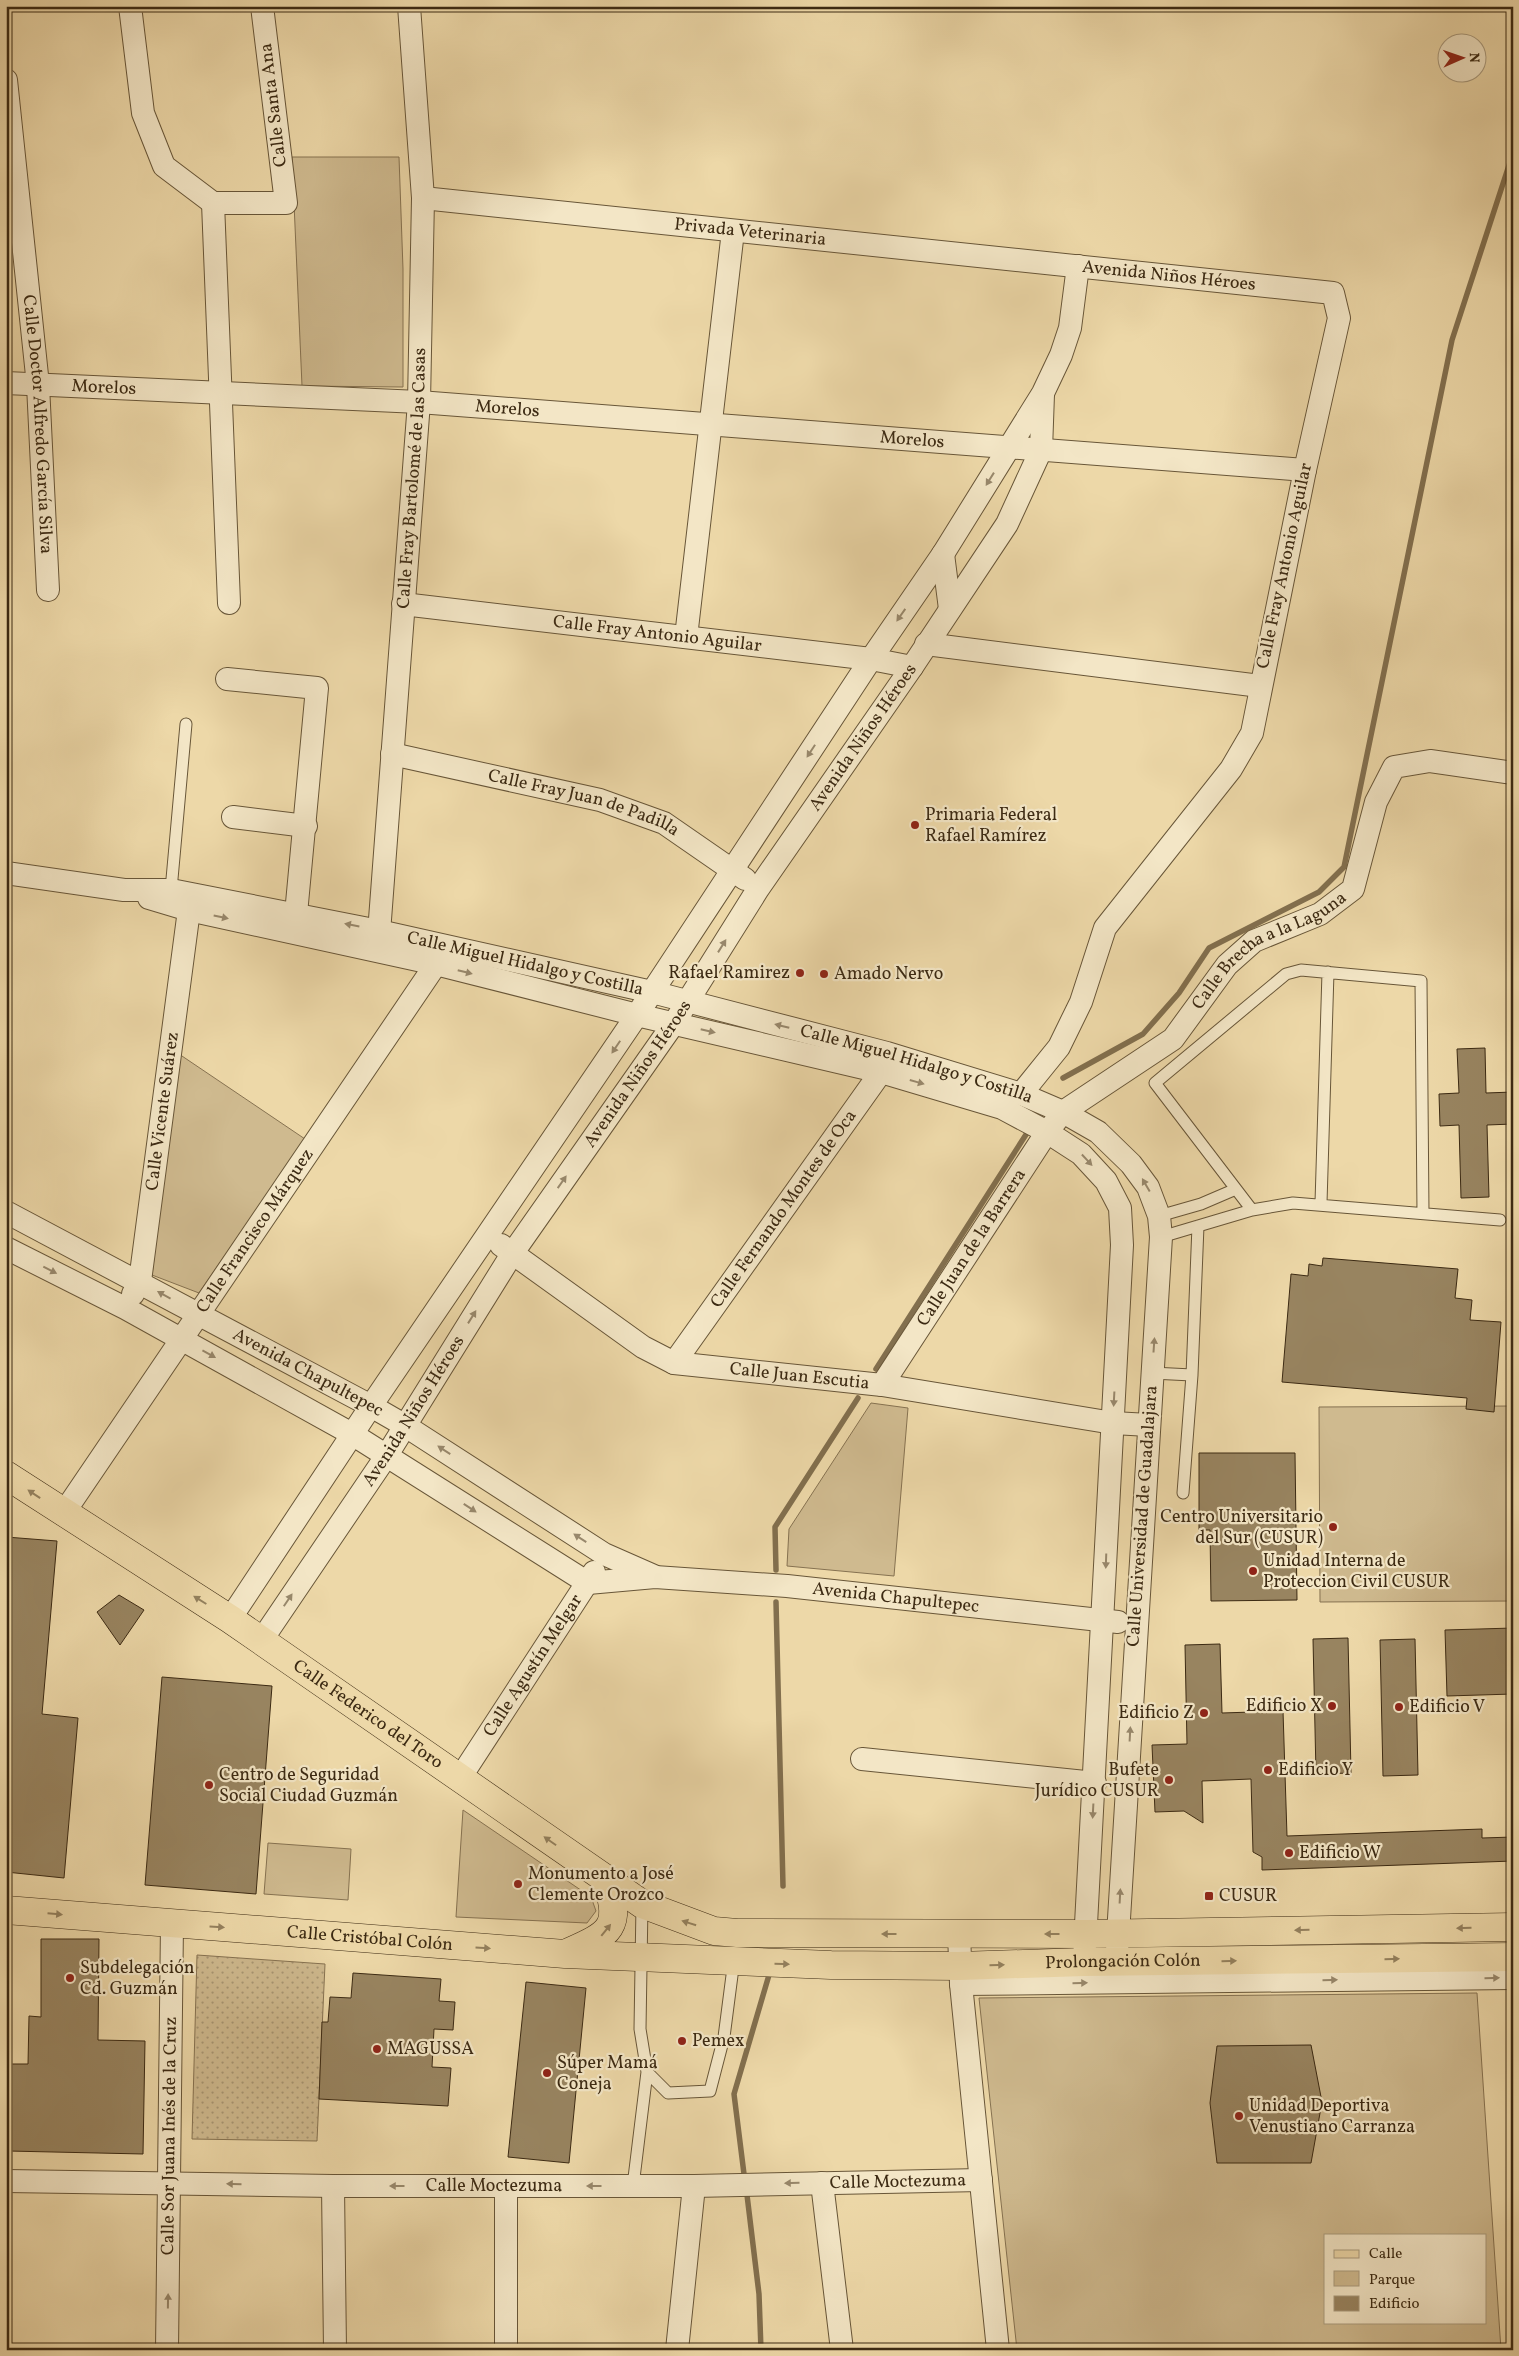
<svg xmlns="http://www.w3.org/2000/svg" width="1519" height="2356" font-family="Vollkorn,serif">
	<defs>
		<pattern id="garden-dots" width="8" height="8" patternUnits="userSpaceOnUse" patternTransform="scale(1.25)"><rect width="8" height="8" fill="#cfba8f"/><path d="M2 2h.1M6 6h.1" fill="none" stroke="#a99774" stroke-width="1.8" stroke-linecap="round"/></pattern>
	</defs>
	<rect width="100%" height="100%" fill="#edd8a8"/>
	<filter id="stains"><feTurbulence type="fractalNoise" baseFrequency=".004" numOctaves="4"/><feColorMatrix values="0 0 0 0 .2 0 0 0 0 .09 0 0 0 0 .02 0 0 0 .5 -.17"/></filter>
	<radialGradient id="worn" r=".72"><stop offset=".6" stop-color="#630" stop-opacity="0"/><stop offset="1" stop-color="#630" stop-opacity=".3"/></radialGradient>
	<!-- green -->
	<path fill="#cfba8f" stroke="#867251" fill-rule="evenodd" d="M292,157H399L403,269V387L302,386Z
		M179,1054L305,1139L199,1293L152,1275Z
		M871,1403L908,1408L894,1576L787,1566L789,1529Z
		M1513,1406V1601L1320,1602L1319,1407Z
		M463,1810L591,1897L596,1911L587,1923L456,1917Z
		M268,1843L351,1849L348,1900L264,1894Z
		M1477,1993L1501,2350H1017L979,1998ZM1325,2235H1485V2322H1325Z"/>
	<!-- garden -->
	<path fill="url(#garden-dots)" stroke="#867251" d="M197,1955L325,1964L317,2141L192,2139Z"/>
	<g fill="none" stroke-linecap="round" stroke-linejoin="round">
		<!-- stream -->
		<path stroke="#826f4e" stroke-width="5.5" d="M1063,1078L1143,1034L1179,993L1209,948L1319,892L1344,867L1452,340L1513,153
			M876,1369L1027,1133
			M776,1570L775,1527L858,1398
			M776,1602L783,1886
			M744,2174L734,2094L769,1975
			M747,2195L759,2294L761,2350"/>
	</g>
	<!-- building -->
	<path fill="#988460" stroke="#3c2a13" d="M1485,1048L1486,1093L1513,1092V1124L1487,1125L1489,1197L1461,1198L1459,1125L1440,1126L1439,1094L1459,1093L1457,1049Z
		M1323,1258L1458,1269L1455,1298L1472,1300L1470,1320L1501,1322L1494,1412L1466,1409L1467,1398L1282,1382L1291,1274L1308,1276L1309,1264L1322,1266Z
		M1199,1453H1295L1297,1600L1211,1601L1210,1530H1199Z
		M6,1537L57,1541L42,1714L78,1718L64,1878L6,1872Z
		M119,1595L144,1610L120,1645L97,1612Z
		M1513,1628V1694L1447,1696L1445,1630Z
		M1348,1638L1351,1773L1316,1774L1313,1639Z
		M1415,1639L1418,1775L1383,1776L1380,1640Z
		M1220,1644L1222,1713L1283,1711L1287,1836L1482,1829V1838L1513,1837V1861L1262,1870V1857L1253,1852L1251,1779L1202,1781L1203,1823L1184,1811L1155,1812L1152,1745L1187,1744L1185,1645Z
		M162,1677L272,1686L256,1894L145,1885Z
		M41,1939H99L98,2040L145,2041L143,2154L8,2151L9,2064H28L29,2016L41,2017Z
		M353,1973L441,1979L439,2001L455,2002L453,2030L434,2029L432,2067L451,2068L448,2106L319,2099L322,2022H328L330,1997L351,1998Z
		M526,1982L586,1988L569,2163L508,2157Z
		M1311,2045L1322,2102L1311,2163H1217L1210,2103L1217,2046Z"/>
	<g fill="none" stroke-linecap="round" stroke-linejoin="round">
		<defs>
			<path id="service" d="M171,890L186,724
				M1321,1203L1328,972
				M1252,1210L1155,1083L1286,974L1301,970L1421,981L1423,1212
				M1159,1216L1201,1204L1236,1189
				M1161,1237L1252,1210L1293,1203L1500,1220
				M1152,1373L1192,1375
				M1183,1493L1192,1375L1198,1226
				M642,1904L640,2029L647,2072L668,2093L710,2091L724,2037L734,1960
				M633,2186L647,2072"/>
			<g id="minor">
				<path d="M130,6L143,113L164,166L213,203"/>
				<path id="s1" d="M6,80L38,385L48,590"/>
				<path id="s2" d="M423,198L1333,293L1339,318L1305,470L1252,733L1231,769L1105,928L1081,1002L1059,1047L1021,1094"/>
				<path d="M213,203L229,603"/>
				<path d="M213,203H286L262,6"/>
				<path id="s3" d="M6,383L419,402L1305,470"/>
				<path d="M943,554L950,609"/>
				<path id="s4" d="M403,604L871,659L912,667"/>
				<path d="M686,637L733,231"/>
				<path d="M926,644L1260,686"/>
				<path d="M227,679L317,688L296,914"/>
				<path id="s5" d="M392,754L600,800L664,823L745,879"/>
				<path d="M233,817L306,826"/>
				<path id="s6" d="M6,873L124,890H171L379,931L652,992L887,1053L1021,1094L1063,1112L1098,1132L1131,1164L1148,1187L1159,1216L1161,1237L1117,1951"/>
				<path d="M149,898L189,910L436,964L637,1015L881,1072L1002,1108L1047,1132L1081,1154L1106,1181L1120,1208L1122,1245L1084,1962"/>
				<path id="s7" d="M378,946L419,402L423,198L409,6"/>
				<path id="s8" d="M6,1212L371,1406L404,1425L604,1554L654,1576"/>
				<path id="s9" d="M501,1245L643,1347L674,1363L882,1385L1113,1423L1149,1425"/>
				<path id="s10" d="M6,1248L125,1308L352,1434L588,1583L655,1577L787,1586L1118,1622"/>
				<path id="s11" d="M133,1294L140,1281L189,910L179,899"/>
				<path id="s12" d="M674,1363L881,1072L885,1058"/>
				<path id="s13" d="M882,1385L1047,1132L1063,1112L1173,1039L1227,965L1254,941L1320,914L1353,889L1376,802L1394,767L1430,761L1513,773"/>
				<path id="s14" d="M63,1514L436,964L439,950"/>
				<path d="M230,1619L371,1406L637,1015L871,659L943,554L1043,393L1061,355L1070,328L1078,266"/>
				<path id="s15" d="M261,1641L387,1455L512,1254L674,1023L758,889L912,667L1007,524L1041,450L1043,394"/>
				<path d="M862,1759L1095,1783"/>
				<path id="s16" d="M460,1778L594,1572"/>
				<path d="M959,1934L961,1984L998,2350"/>
				<path d="M961,1984L1513,1978"/>
				<path id="s17" d="M6,2181L333,2186H694L981,2180"/>
				<path d="M822,2183L842,2350"/>
				<path d="M333,2186L335,2350"/>
				<path d="M506,2186V2350"/>
				<path id="s18" d="M167,2350L172,1924"/>
				<path d="M677,2350L694,2186"/>
			</g>
			<g id="primary">
				<path id="s19" d="M6,1475L230,1619L642,1904L714,1931L737,1933L1086,1934L1513,1927"/>
				<path id="s20" d="M6,1910L565,1954L831,1965L959,1966L1084,1962L1513,1957"/>
				<path d="M569,1952C610,1934 623,1927 606,1880"/>
			</g>
		</defs>
		<!-- service casing -->
		<use href="#service" stroke="#685638" stroke-width="13"/>
		<!-- minor casing -->
		<use href="#minor" stroke="#685638" stroke-width="24"/>
		<!-- primary casing -->
		<use href="#primary" stroke="#3c2a13" stroke-width="29"/>
		<!-- service -->
		<use href="#service" stroke="#f3e6c6" stroke-width="11"/>
		<!-- minor -->
		<use href="#minor" stroke="#f3e6c6" stroke-width="22"/>
		<!-- primary -->
		<use href="#primary" stroke="#edd8a8" stroke-width="28"/>
	</g>
	<!-- one-way arrows -->
	<defs><path id="oneway-solid" d="M-6-.8H1V-3.2L6.5 0L1 3.2V.8H-6Z" transform="scale(1.25)"/></defs>
	<g fill="#98886c">
		<use href="#oneway-solid" transform="translate(990 479) rotate(122)"/>
		<use href="#oneway-solid" transform="translate(901 615) rotate(125)"/>
		<use href="#oneway-solid" transform="translate(811 751) rotate(123)"/>
		<use href="#oneway-solid" transform="translate(221 917) rotate(12)"/>
		<use href="#oneway-solid" transform="translate(352 925) rotate(-169)"/>
		<use href="#oneway-solid" transform="translate(722 946) rotate(-58)"/>
		<use href="#oneway-solid" transform="translate(465 972) rotate(14)"/>
		<use href="#oneway-solid" transform="translate(782 1026) rotate(-166)"/>
		<use href="#oneway-solid" transform="translate(708 1031) rotate(13)"/>
		<use href="#oneway-solid" transform="translate(616 1047) rotate(124)"/>
		<use href="#oneway-solid" transform="translate(917 1082) rotate(16)"/>
		<use href="#oneway-solid" transform="translate(1087 1160) rotate(47)"/>
		<use href="#oneway-solid" transform="translate(562 1182) rotate(-55)"/>
		<use href="#oneway-solid" transform="translate(1146 1185) rotate(-120)"/>
		<use href="#oneway-solid" transform="translate(50 1270) rotate(27)"/>
		<use href="#oneway-solid" transform="translate(164 1295) rotate(-151)"/>
		<use href="#oneway-solid" transform="translate(472 1317) rotate(-58)"/>
		<use href="#oneway-solid" transform="translate(1154 1345) rotate(-86)"/>
		<use href="#oneway-solid" transform="translate(209 1354) rotate(29)"/>
		<use href="#oneway-solid" transform="translate(1114 1399) rotate(93)"/>
		<use href="#oneway-solid" transform="translate(444 1450) rotate(-147)"/>
		<use href="#oneway-solid" transform="translate(470 1508) rotate(33)"/>
		<use href="#oneway-solid" transform="translate(580 1538) rotate(-147)"/>
		<use href="#oneway-solid" transform="translate(1106 1561) rotate(92)"/>
		<use href="#oneway-solid" transform="translate(288 1600) rotate(-56)"/>
		<use href="#oneway-solid" transform="translate(1130 1734) rotate(-87)"/>
		<use href="#oneway-solid" transform="translate(1093 1811) rotate(93)"/>
		<use href="#oneway-solid" transform="translate(1120 1896) rotate(-87)"/>
		<use href="#oneway-solid" transform="translate(1492 1978) rotate(-1)"/>
		<use href="#oneway-solid" transform="translate(1330 1980) rotate(-1)"/>
		<use href="#oneway-solid" transform="translate(1080 1983) rotate(-1)"/>
		<use href="#oneway-solid" transform="translate(792 2183) rotate(179)"/>
		<use href="#oneway-solid" transform="translate(234 2184) rotate(-179)"/>
		<use href="#oneway-solid" transform="translate(397 2186) rotate(180)"/>
		<use href="#oneway-solid" transform="translate(594 2186) rotate(-180)"/>
		<use href="#oneway-solid" transform="translate(168 2301) rotate(-89)"/>
	</g>
	<g fill="#94815e">
		<use href="#oneway-solid" transform="translate(34 1494) rotate(-146)"/>
		<use href="#oneway-solid" transform="translate(200 1600) rotate(-148)"/>
		<use href="#oneway-solid" transform="translate(550 1841) rotate(-145)"/>
		<use href="#oneway-solid" transform="translate(55 1914) rotate(5)"/>
		<use href="#oneway-solid" transform="translate(689 1923) rotate(-162)"/>
		<use href="#oneway-solid" transform="translate(217 1927) rotate(4)"/>
		<use href="#oneway-solid" transform="translate(1464 1928) rotate(179)"/>
		<use href="#oneway-solid" transform="translate(606 1930) rotate(-51)"/>
		<use href="#oneway-solid" transform="translate(1302 1930) rotate(179)"/>
		<use href="#oneway-solid" transform="translate(889 1934) rotate(180)"/>
		<use href="#oneway-solid" transform="translate(1052 1934) rotate(180)"/>
		<use href="#oneway-solid" transform="translate(483 1948) rotate(4)"/>
		<use href="#oneway-solid" transform="translate(1392 1959) rotate(-1)"/>
		<use href="#oneway-solid" transform="translate(1229 1961) rotate(-1)"/>
		<use href="#oneway-solid" transform="translate(782 1964) rotate(2)"/>
		<use href="#oneway-solid" transform="translate(997 1965) rotate(-2)"/>
	</g>
	<!-- markers -->
	<g fill="#8f2418" stroke="#f3e6c6" stroke-width="2">
		<circle cx="915" cy="825" r="5"/>
		<circle cx="800" cy="973" r="5"/>
		<circle cx="824" cy="974" r="5"/>
		<circle cx="1333" cy="1527" r="5"/>
		<circle cx="1253" cy="1571" r="5"/>
		<circle cx="1332" cy="1706" r="5"/>
		<circle cx="1399" cy="1707" r="5"/>
		<circle cx="1204" cy="1713" r="5"/>
		<circle cx="1268" cy="1770" r="5"/>
		<circle cx="1169" cy="1780" r="5"/>
		<circle cx="209" cy="1785" r="5"/>
		<circle cx="1289" cy="1853" r="5"/>
		<circle cx="518" cy="1884" r="5"/>
		<rect x="1204" y="1891" width="10" height="10" rx="2.5"/>
		<circle cx="70" cy="1978" r="5"/>
		<circle cx="682" cy="2041" r="5"/>
		<circle cx="377" cy="2049" r="5"/>
		<circle cx="547" cy="2073" r="5"/>
		<circle cx="1239" cy="2116" r="5"/>
	</g>
	<g text-anchor="middle" dominant-baseline="central" stroke-width="4.5" stroke-linejoin="round" paint-order="stroke">
		<!-- street labels -->
		<g font-size="18" fill="#3c2a13" stroke="#f3e6c6">
			<text transform="translate(274 105) rotate(-97)">Calle Santa Ana</text>
			<text stroke="none"><textPath href="#s2" startOffset="329">Privada Veterinaria</textPath></text>
			<text stroke="none"><textPath href="#s2" startOffset="750">Avenida Niños Héroes</textPath></text>
			<text stroke="none"><textPath href="#s3" startOffset="98">Morelos</textPath></text>
			<text stroke="none"><textPath href="#s3" startOffset="502">Morelos</textPath></text>
			<text stroke="none"><textPath href="#s1" startOffset="346">Calle Doctor Alfredo García Silva</textPath></text>
			<text stroke="none"><textPath href="#s3" startOffset="908">Morelos</textPath></text>
			<text stroke="none"><textPath href="#s7" startOffset="469">Calle Fray Bartolomé de las Casas</textPath></text>
			<text transform="translate(1285 566) rotate(-78)">Calle Fray Antonio Aguilar</text>
			<text stroke="none"><textPath href="#s4" startOffset="256">Calle Fray Antonio Aguilar</textPath></text>
			<text stroke="none"><textPath href="#s15" startOffset="1086">Avenida Niños Héroes</textPath></text>
			<text stroke="none"><textPath href="#s5" startOffset="198">Calle Fray Juan de Padilla</textPath></text>
			<text stroke="none"><textPath href="#s13" startOffset="594">Calle Brecha a la Laguna</textPath></text>
			<text stroke="none"><textPath href="#s6" startOffset="528">Calle Miguel Hidalgo y Costilla</textPath></text>
			<text stroke="none"><textPath href="#s6" startOffset="932">Calle Miguel Hidalgo y Costilla</textPath></text>
			<text stroke="none"><textPath href="#s15" startOffset="681">Avenida Niños Héroes</textPath></text>
			<text stroke="none"><textPath href="#s11" startOffset="186">Calle Vicente Suárez</textPath></text>
			<text stroke="none"><textPath href="#s12" startOffset="189">Calle Fernando Montes de Oca</textPath></text>
			<text stroke="none"><textPath href="#s14" startOffset="342">Calle Francisco Márquez</textPath></text>
			<text stroke="none"><textPath href="#s13" startOffset="164">Calle Juan de la Barrera</textPath></text>
			<text stroke="none"><textPath href="#s8" startOffset="342">Avenida Chapultepec</textPath></text>
			<text stroke="none"><textPath href="#s9" startOffset="336">Calle Juan Escutia</textPath></text>
			<text stroke="none"><textPath href="#s15" startOffset="276">Avenida Niños Héroes</textPath></text>
			<text transform="translate(1143 1516) rotate(-86)">Calle Universidad de Guadalajara</text>
			<text stroke="none"><textPath href="#s10" startOffset="981">Avenida Chapultepec</textPath></text>
			<text stroke="none"><textPath href="#s16" startOffset="134">Calle Agustín Melgar</textPath></text>
			<text stroke="none"><textPath href="#s19" startOffset="434">Calle Federico del Toro</textPath></text>
			<text stroke="none"><textPath href="#s20" startOffset="365">Calle Cristóbal Colón</textPath></text>
			<text stroke="none"><textPath href="#s20" startOffset="1119">Prolongación Colón</textPath></text>
			<text stroke="none"><textPath href="#s18" startOffset="214">Calle Sor Juana Inés de la Cruz</textPath></text>
			<text stroke="none"><textPath href="#s17" startOffset="892">Calle Moctezuma</textPath></text>
			<text stroke="none"><textPath href="#s17" startOffset="488">Calle Moctezuma</textPath></text>
		</g>
		<!-- poi labels -->
		<g font-size="18" fill="#3c2a13" stroke="#f3e6c6" text-anchor="start">
			<text x="925" y="815">Primaria Federal<tspan x="925" dy="21">Rafael Ramírez</tspan></text>
			<text x="790" y="973" text-anchor="end">Rafael Ramirez</text>
			<text x="834" y="974">Amado Nervo</text>
			<text x="1323" y="1517" text-anchor="end">Centro Universitario<tspan x="1323" dy="21">del Sur (CUSUR)</tspan></text>
			<text x="1263" y="1561">Unidad Interna de<tspan x="1263" dy="21">Proteccion Civil CUSUR</tspan></text>
			<text x="1322" y="1706" text-anchor="end">Edificio X</text>
			<text x="1409" y="1707">Edificio V</text>
			<text x="1194" y="1713" text-anchor="end">Edificio Z</text>
			<text x="1159" y="1770" text-anchor="end">Bufete<tspan x="1159" dy="21">Jurídico CUSUR</tspan></text>
			<text x="1278" y="1770">Edificio Y</text>
			<text x="219" y="1775">Centro de Seguridad<tspan x="219" dy="21">Social Ciudad Guzmán</tspan></text>
			<text x="1299" y="1853">Edificio W</text>
			<text x="528" y="1874">Monumento a José<tspan x="528" dy="21">Clemente Orozco</tspan></text>
			<text x="1219" y="1896">CUSUR</text>
			<text x="80" y="1968">Subdelegación<tspan x="80" dy="21">Cd. Guzmán</tspan></text>
			<text x="692" y="2041">Pemex</text>
			<text x="387" y="2049">MAGUSSA</text>
			<text x="557" y="2063">Súper Mamá<tspan x="557" dy="21">Coneja</tspan></text>
			<text x="1249" y="2106">Unidad Deportiva<tspan x="1249" dy="21">Venustiano Carranza</tspan></text>
		</g>
	</g>
	<!-- margin -->
	<rect width="1519" height="2356" fill="none" stroke="#edd8a8" stroke-width="25"/>
	<rect x="8" y="8" width="1504" height="2341" fill="none" stroke="#3c2a13" stroke-width="2.5"/>
	<rect x="12" y="12" width="1494" height="2331" fill="none" stroke="#3c2a13"/>
	<!-- legend -->
	<rect x="1324" y="2234" width="162" height="90" fill="#f3e6c6" stroke="#aa9b7e"/>
	<rect x="1334" y="2250" width="25" height="8" fill="#edd8a8" stroke="#aa9b7e"/>
	<text x="1369" y="2258" font-size="15" fill="#3c2a13">Calle</text>
	<rect x="1334" y="2271" width="25" height="15" fill="#cfba8f" stroke="#aa9b7e"/>
	<text x="1369" y="2284" font-size="15" fill="#3c2a13">Parque</text>
	<rect x="1334" y="2296" width="25" height="15" fill="#988460" stroke="#aa9b7e"/>
	<text x="1369" y="2308" font-size="15" fill="#3c2a13">Edificio</text>
	<!-- north arrow -->
	<g transform="translate(1462 58) rotate(88)"><circle r="24" fill="#f3e6c6" stroke="#aa9b7e"/>
	<path d="M0-4L9 19L0 12L-9 19Z" fill="#8f2418"/>
	<text y="-8" font-size="14" font-weight="bold" text-anchor="middle" fill="#3c2a13">N</text>
	</g>
	<rect width="100%" height="100%" filter="url(#stains)"/>
	<rect width="100%" height="100%" fill="url(#worn)"/>
</svg>
